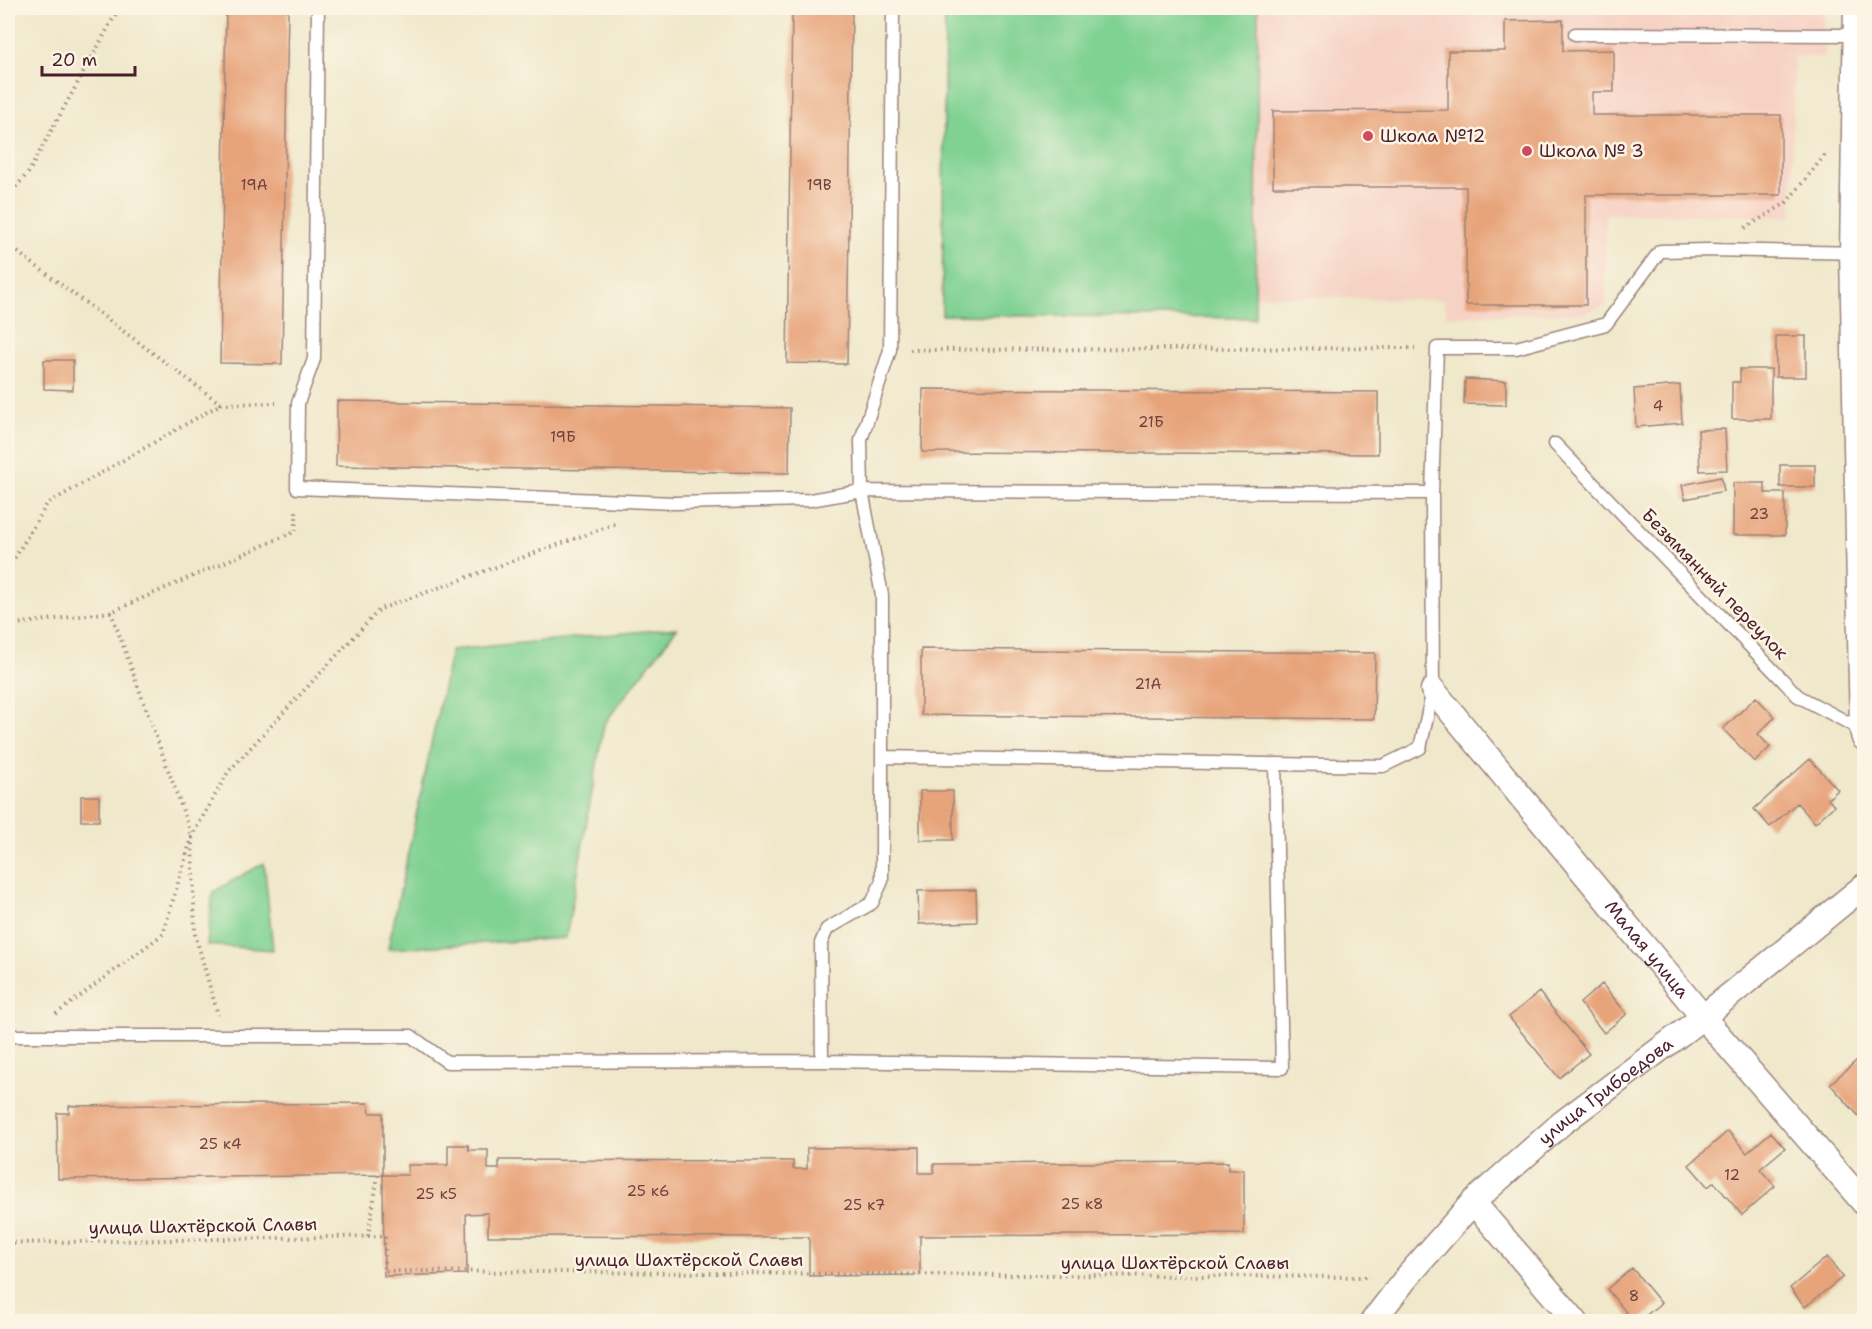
<svg xmlns="http://www.w3.org/2000/svg" width="1872" height="1329" font-family="'Shantell Sans',sans-serif">
	<rect width="100%" height="100%" fill="#fcf5e5"/>
	<filter id="ink" filterUnits="userSpaceOnUse"><feTurbulence type="fractalNoise" baseFrequency=".0167" numOctaves="2"/><feDisplacementMap in="SourceGraphic" scale="12" xChannelSelector="R" yChannelSelector="G"/><feConvolveMatrix kernelMatrix="1 2 1 2 8 2 1 2 1" color-interpolation-filters="sRGB"/></filter>
	<filter id="wash" filterUnits="userSpaceOnUse"><feTurbulence type="fractalNoise" baseFrequency=".008" numOctaves="4" result="noise"/><feDisplacementMap in="SourceGraphic" scale="24" xChannelSelector="R" yChannelSelector="G"/><feGaussianBlur stdDeviation="1.35" result="paint"/><feColorMatrix in="noise" values="0 0 0 0 0 0 0 0 0 0 0 0 0 0 0 0 0 1.4 0 .05"/><feComposite in="paint" operator="in"/></filter>
	<g filter="url(#wash)">
		<rect width="100%" height="100%" fill="#efe8cb"/>
		<!-- built -->
		<path fill="#f6d2c4" d="M945,8H1825V57H1794L1792,217L1605,214L1606,305L1584,313L1447,316L1444,300L1256,296L1255,318L942,315Z"/>
		<!-- green -->
		<path fill="#80d293" stroke="#65785f" stroke-width="1.5" d="M945,8H1258L1255,318L942,315Z
			M677,628L604,724L566,938L388,949L451,650Z
			M264,863L273,950L207,945L213,892Z"/>
		<g id="blocks">
			<!-- building -->
			<path fill="#e7a379" d="M226,8H288L282,364L220,363Z
				M792,8H852L847,364L787,363Z
				M1563,20V51L1614,50V92H1592V115H1781V195H1586V305H1466V187H1273V111L1448,110V51H1505V21Z
				M1776,336H1806V377H1776Z
				M44,360H73V390L44,389Z
				M1740,369H1771V419H1732V382H1740Z
				M1465,379L1506,381V405L1464,404Z
				M1680,385L1682,423L1636,427L1634,389Z
				M923,389L1378,392V454L922,452Z
				M337,401L790,408L789,473L336,466Z
				M1725,429L1727,470L1700,471L1698,430Z
				M1780,465H1815V487H1780Z
				M1721,477L1724,491L1685,499L1682,485Z
				M1733,483H1765V493H1785V535H1733Z
				M921,649L1375,653L1374,719L921,715Z
				M1756,697L1775,717L1758,734L1770,747L1755,762L1723,729Z
				M1810,759L1838,790L1828,799L1834,806L1815,823L1797,803L1770,827L1754,809Z
				M920,791H953V840H920Z
				M81,796H99V821H81Z
				M976,890L977,922L919,924L918,891Z
				M1602,984L1627,1014L1604,1033L1580,1003Z
				M1539,992L1589,1054L1559,1078L1509,1017Z
				M1864,1054V1122L1830,1084Z
				M368,1103L370,1113H383V1175H408V1165H448V1145H468L469,1150H488V1169H499V1160L793,1161V1169H807V1148L919,1147V1173H934V1164L1228,1162V1170H1244V1234L920,1236V1275L809,1276V1237L488,1236V1213L466,1214L467,1274L384,1276L383,1175L58,1179L57,1113H69V1106Z
				M1728,1131L1747,1153L1771,1132L1785,1148L1760,1169L1775,1186L1742,1215L1714,1182L1708,1187L1689,1165Z
				M1827,1257L1843,1277L1805,1307L1790,1288Z
				M1632,1268L1661,1303L1638,1322H1634L1607,1289Z"/>
		</g>
	</g>
	<g filter="url(#ink)">
		<use href="#blocks" fill-opacity="0" stroke="#9c847b" stroke-width="1.5"/>
		<g fill="none" stroke-linecap="round" stroke-linejoin="round">
			<defs>
				<path id="lane" d="M318,8L314,359L298,403L297,488L674,503L810,500L862,491L1432,493
					M1575,34L1856,35
					M1555,444L1798,696L1862,730
					M882,757L1383,766L1420,748L1433,690L1432,493L1437,348H1516L1606,324L1660,251L1708,250L1864,253
					M8,1036H411L447,1062L822,1061L1282,1068L1275,764
					M822,1061L821,943L827,929L872,903L882,881V595L862,491L861,440L890,350L893,8"/>
				<g id="street">
					<path d="M1856,8L1852,253L1862,730L1864,738"/>
					<path id="s1" d="M1433,690L1703,1017L1864,1203"/>
					<path d="M1473,1202L1576,1322"/>
					<path id="s2" d="M1372,1322L1407,1277L1473,1202L1562,1123L1703,1017L1864,886"/>
				</g>
			</defs>
			<!-- lane casing -->
			<use href="#lane" stroke="#9c847b" stroke-width="15"/>
			<!-- street casing -->
			<use href="#street" stroke="#9c847b" stroke-width="27"/>
			<!-- path -->
			<path stroke="#9c847b" stroke-width="4" stroke-dasharray="1.5 4.5" stroke-linecap="butt" d="M8,196L28,173L119,8
				M1745,228L1786,203L1825,155
				M8,245L221,404L47,504L8,569
				M910,350L1415,348
				M221,404L276,403
				M111,612L192,836L195,934L218,1015
				M8,625L111,612L296,531V508
				M56,1014L163,934L192,836L228,772L380,609L615,524
				M368,1236L378,1175
				M8,1243L385,1236L384,1271L1370,1277"/>
			<!-- lane -->
			<use href="#lane" stroke="#fff" stroke-width="12"/>
			<!-- street -->
			<use href="#street" stroke="#fff" stroke-width="24"/>
		</g>
	</g>
	<!-- markers -->
	<g fill="#d1495b" stroke="#fcf5e5" stroke-width="2">
		<circle cx="1368" cy="136" r="6"/>
		<circle cx="1527" cy="151" r="6"/>
	</g>
	<g text-anchor="middle" dominant-baseline="central" stroke-width="5" stroke-linejoin="round" paint-order="stroke">
		<!-- number labels -->
		<g font-size="15" fill="#71403e">
			<text x="254" y="185">19А</text>
			<text x="819" y="185">19В</text>
			<text x="1658" y="406">4</text>
			<text x="1151" y="422">21Б</text>
			<text x="563" y="437">19Б</text>
			<text x="1759" y="514">23</text>
			<text x="1148" y="684">21А</text>
			<text x="220" y="1144">25 к4</text>
			<text x="1732" y="1175">12</text>
			<text x="648" y="1191">25 к6</text>
			<text x="436" y="1194">25 к5</text>
			<text x="1082" y="1204">25 к8</text>
			<text x="864" y="1205">25 к7</text>
			<text x="1634" y="1296">8</text>
		</g>
		<!-- poi labels -->
		<g font-size="18" fill="#4a1f2b" stroke="#fcf5e5" text-anchor="start">
			<text x="1380" y="136">Школа №12</text>
			<text x="1539" y="151">Школа № 3</text>
		</g>
		<!-- street labels -->
		<g font-size="18" fill="#4a1f2b" stroke="#fcf5e5">
			<text transform="translate(1715 584) rotate(46)">Безымянный переулок</text>
			<text stroke="none"><textPath href="#s1" startOffset="336">Малая улица</textPath></text>
			<text stroke="none"><textPath href="#s2" startOffset="330">улица Грибоедова</textPath></text>
			<text transform="translate(203 1226) rotate(-1)">улица Шахтёрской Славы</text>
			<text x="689" y="1260">улица Шахтёрской Славы</text>
			<text x="1175" y="1263">улица Шахтёрской Славы</text>
		</g>
	</g>
	<!-- margin -->
	<rect width="1872" height="1329" fill="none" stroke="#fcf5e5" stroke-width="30"/>
	<!-- scale -->
	<path d="M42 66v9h93v-9" fill="none" stroke="#4a1f2b" stroke-width="3"/>
	<text x="51" y="66" font-size="18" fill="#4a1f2b" stroke="#fcf5e5" stroke-width="4.5" paint-order="stroke">20 m</text>
</svg>
